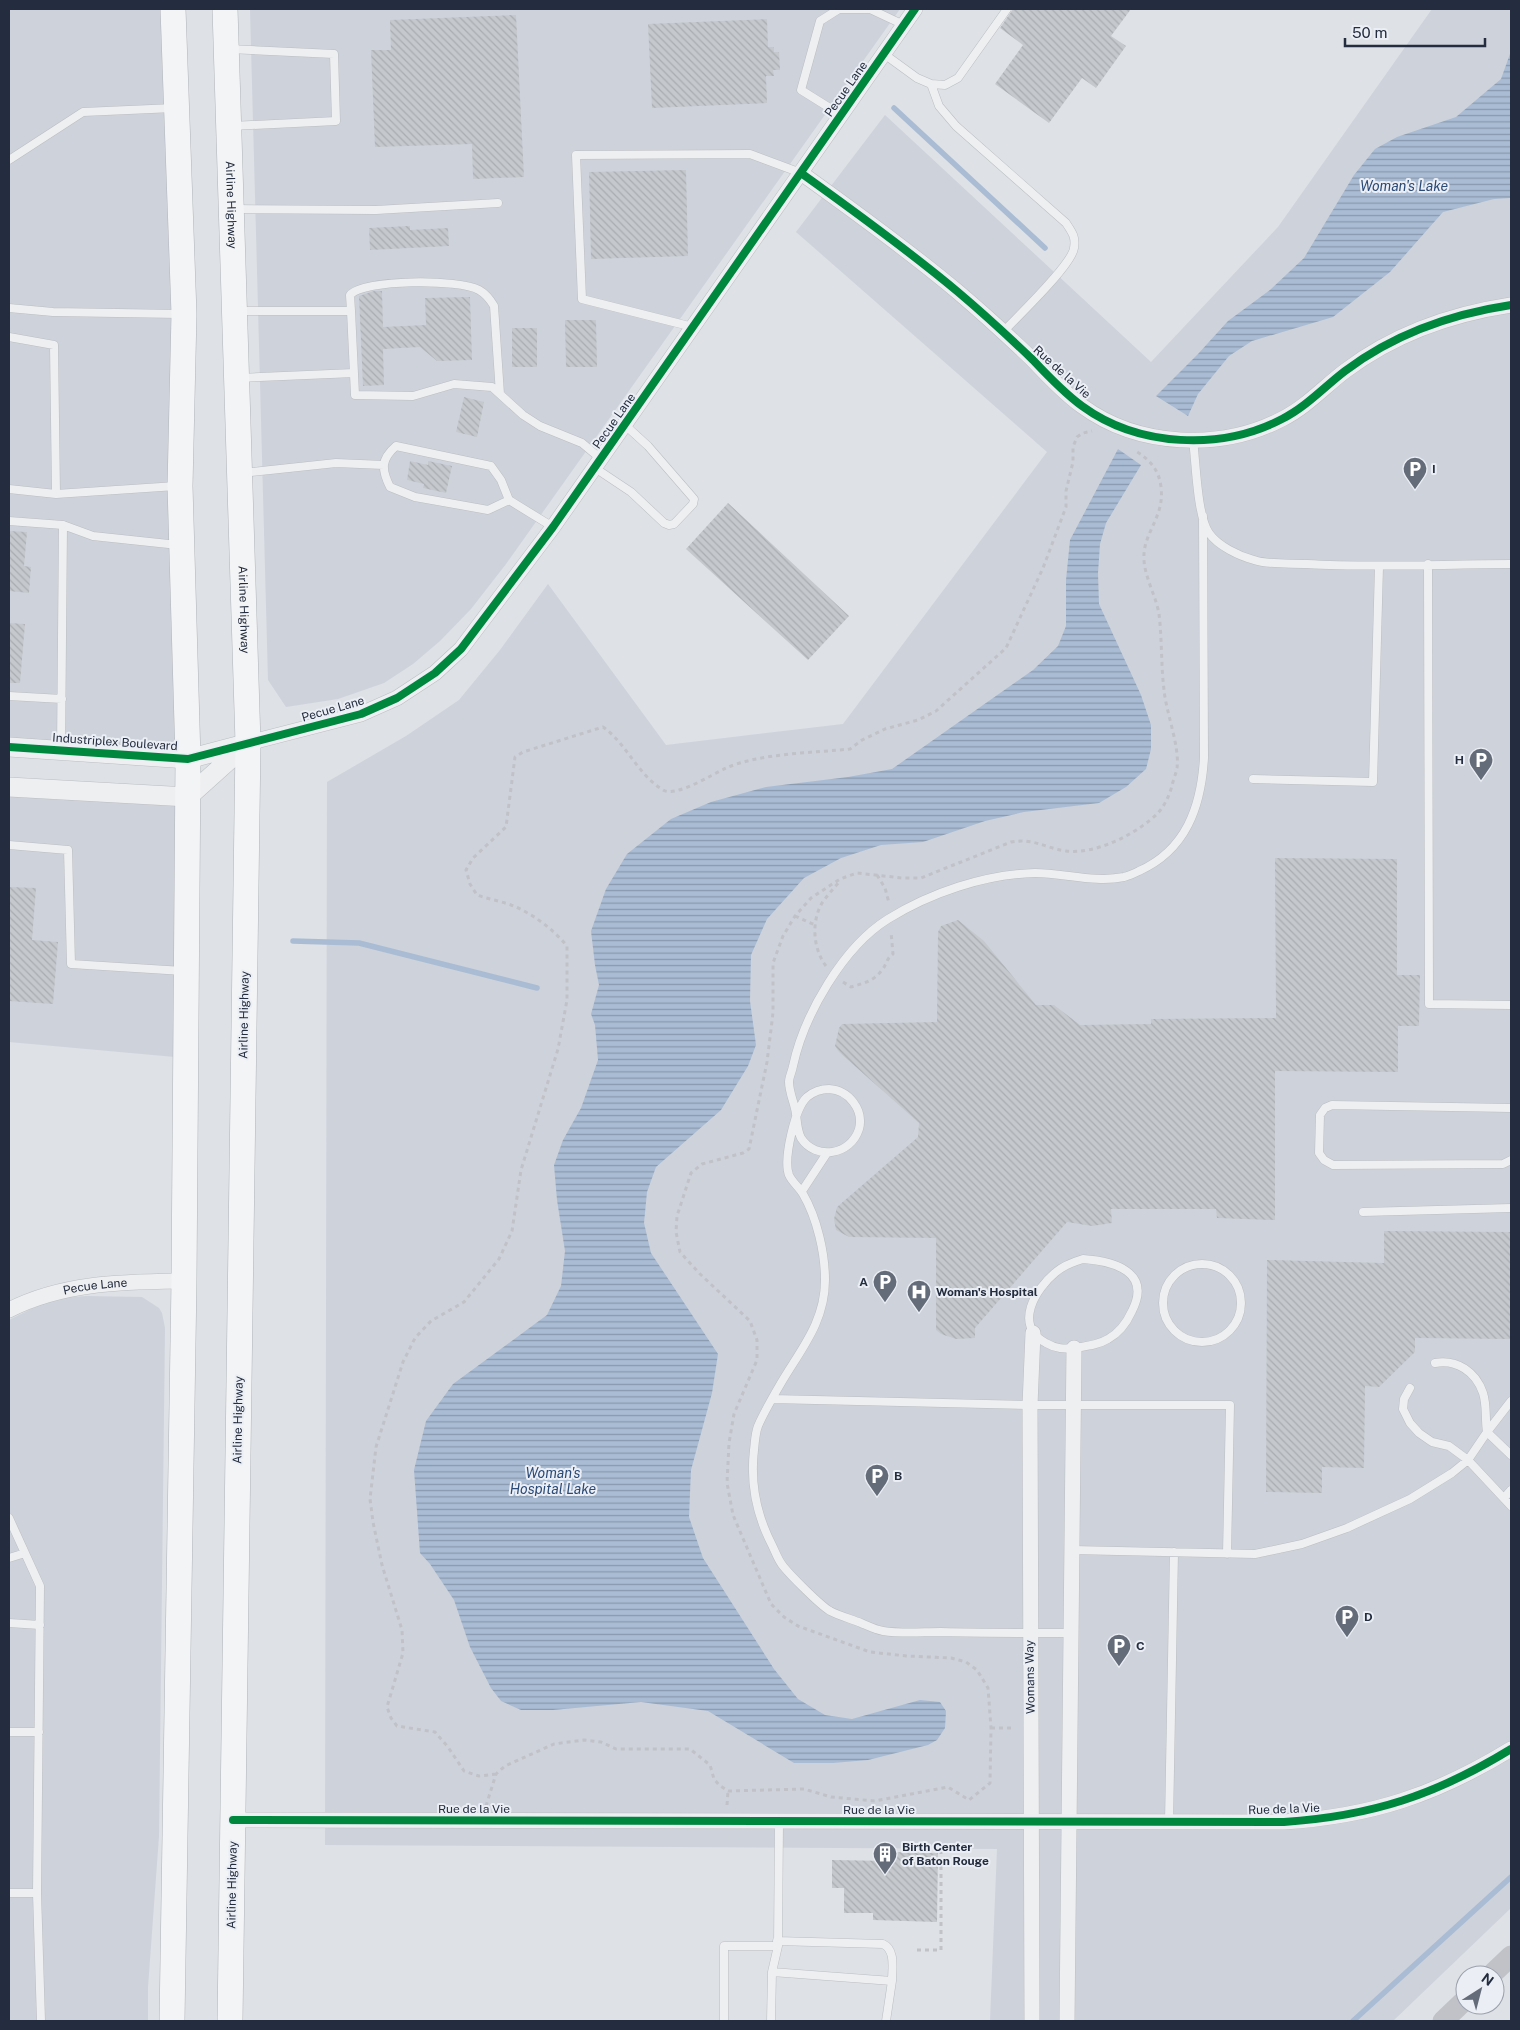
<svg xmlns="http://www.w3.org/2000/svg" width="1520" height="2030" font-family="'Public Sans',sans-serif">
	<defs>
		<pattern id="water-rules" width="6" height="5" patternUnits="userSpaceOnUse" patternTransform="scale(1.25)"><rect width="6" height="5" fill="#a9bcd4"/><path d="M0 2.5h6" fill="none" stroke="#8999ad"/></pattern>
		<pattern id="building-back-hatch" width="6" height="6" patternUnits="userSpaceOnUse" patternTransform="scale(1.25)"><rect width="6" height="6" fill="#c5c9cd"/><path d="M-1 5l2 2M0 0l6 6M5-1l2 2" fill="none" stroke="#a9adb1"/></pattern>
	</defs>
	<rect width="100%" height="100%" fill="#dee1e5"/>
	<!-- built -->
	<path fill="#ced2db" d="M9,9H164L188,759L9,747Z
		M250,9H900L506,564L471,609L440,641L413,664L384,683L338,699L286,707L268,680Z
		M1432,9H1511V1908L1393,2021H990L997,1849L325,1845L327,782L406,736L459,700L500,650L548,584L666,745L843,724L1047,452L796,232L885,115L1151,362L1278,227Z
		M9,787L188,797L186,1058L9,1042Z
		M86,1296L142,1297L159,1308L162,1313L165,1328L159,1836L148,1987V2021H9V1320L41,1304L62,1298Z"/>
	<!-- water -->
	<path fill="url(#water-rules)" d="M1511,51V198L1494,199L1443,212L1390,272L1333,317L1252,341L1229,356L1198,394L1188,416L1156,396L1198,354L1228,321L1270,290L1304,258L1354,175L1375,149L1397,137L1456,117L1501,79Z
		M1118,449L1141,465L1106,523L1100,544L1098,573L1099,604L1141,695L1151,725V749L1146,769L1126,787L1099,803L1024,812L985,821L923,842L881,845L841,858L804,878L767,919L751,955L750,1001L756,1045L748,1066L721,1110L656,1167L647,1192L644,1223L651,1253L718,1354L712,1393L691,1470L689,1517L703,1558L774,1669L798,1699L825,1715L852,1719L920,1700L940,1702L946,1711L945,1728L937,1740L928,1745L868,1760L833,1763H794L708,1711L641,1702L553,1710H521L501,1701L491,1688L470,1647L454,1600L430,1564L420,1553L414,1470L426,1421L453,1384L547,1315L561,1286L565,1251L557,1200L554,1165L563,1140L581,1108L598,1060L595,1025L591,1014L599,985L595,965L591,931L606,889L627,854L671,819L711,802L766,787L848,777L892,769L1033,670L1058,646L1066,626V580L1070,540Z"/>
	<g fill="none" stroke-linecap="round" stroke-linejoin="round">
		<!-- stream -->
		<path stroke="#a9bcd4" stroke-width="5.5" d="M894,108L1045,248
			M293,941L359,943L537,988
			M1353,2021L1511,1877"/>
	</g>
	<!-- building -->
	<path fill="url(#building-back-hatch)" d="M1013,9H1131L1111,36L1126,46L1096,88L1082,78L1049,123L995,84L1023,45L1000,28Z
		M516,15L524,177L473,179L472,144L375,147L371,50H391L390,20Z
		M767,19L768,47H774V52H779L780,70H773L774,76H766L767,103L652,108L648,24Z
		M686,170L688,256L591,259L589,172Z
		M410,226V230L448,228L449,246L370,250L369,228Z
		M374,291H382L383,327L426,325L425,298L470,297L472,360L437,361L420,347L383,349L384,385L363,386L359,296Z
		M565,320H596L597,367H566Z
		M512,328H537V367H512Z
		M464,397L484,402L477,437L456,432Z
		M410,461L428,465V461L452,466L446,493L423,488L424,484L407,480Z
		M728,503L849,616L808,660L686,549Z
		M9,531L27,532L24,566L31,567L29,593L9,591Z
		M9,623L25,624L20,683H9Z
		M1275,858L1397,859V975H1420L1419,1026H1398V1072L1275,1071V1220L1217,1218L1216,1209H1111L1112,1223L1092,1226L1067,1222L975,1328V1338L956,1339L941,1334L936,1330V1238L849,1237L836,1230L834,1219L837,1207L918,1137L919,1123L839,1052L835,1046L839,1028L842,1024L937,1022L938,932L941,926L958,920L984,941L1036,1005H1054L1080,1025L1151,1024V1019L1276,1018Z
		M9,887L36,888L32,940L58,942L53,1004L9,1001Z
		M1384,1231L1511,1232V1339L1415,1338V1352L1379,1387L1365,1386L1364,1468L1322,1467V1493L1266,1492L1267,1260L1384,1263Z
		M889,1852L938,1853L937,1922L873,1920V1913H844V1888H832V1860L889,1861Z"/>
	<g fill="none" stroke-linecap="round" stroke-linejoin="round">
		<defs>
			<path id="service" d="M229,49L334,54L336,121L231,126
				M884,54L917,78L931,84L945,85L958,78L1007,9
				M931,84L939,106L956,126L1066,223C1072,232 1076,237 1074,248C1072,265 1017,317 1003,332
				M841,115L801,90L820,21L839,9H870L904,25
				M9,160L83,112L174,108
				M234,209L376,210L498,203
				M9,308L53,312L180,314
				M237,311H351L355,395L413,396L454,384L492,387L523,415L540,426L582,443L601,459
				M351,311L350,295C363,279 460,279 479,290C486,294 490,299 494,306L500,394
				M693,327L582,299L576,155L750,154L801,173
				M9,337L54,345L56,494
				M239,378L354,373
				M1193,440C1196,462 1197,516 1209,533C1218,546 1239,556 1254,560C1268,565 1291,563 1307,564C1375,568 1443,564 1511,564
				M595,468L631,492L664,523L669,525L674,524L693,504L694,499L648,446L625,425
				M242,473L336,463L384,465
				M9,489L56,494L176,486
				M509,500L488,510L415,497L390,487C381,469 381,459 396,446L491,466L501,480L509,500L553,527
				M9,521L63,525
				M1428,564L1429,1004L1511,1005
				M9,696L62,699
				M61,750L63,525L93,536L178,545
				M1253,779L1373,782L1379,567
				M9,845L68,850L71,964L183,971
				M1511,1108L1332,1105L1325,1108L1320,1115L1319,1153L1324,1160L1333,1165L1503,1164L1511,1160
				M802,1191L827,1153
				M1363,1212L1511,1208
				M1083,1259C1114,1261 1152,1272 1132,1311C1127,1322 1119,1333 1108,1339C1098,1345 1087,1346 1075,1348C1064,1349 1056,1349 1046,1343C1013,1326 1035,1289 1056,1272C1064,1265 1073,1262 1083,1259Z
				M1163 1303a39 39 0 1 1 78 0a39 39 0 1 1-78 0Z
				M1435,1363C1457,1359 1476,1372 1483,1393C1487,1405 1485,1419 1487,1432L1511,1455
				M1410,1388L1404,1399L1403,1409L1410,1423L1419,1433L1432,1442L1449,1446L1468,1460L1511,1506
				M772,1399L1030,1405H1230L1227,1554
				M1504,1498L1511,1490
				M9,1518L40,1586L37,1893H9
				M1072,1550L1255,1554L1302,1544L1347,1528L1410,1499L1452,1473L1468,1460L1487,1432L1511,1401
				M9,1558L25,1553
				M9,1623L40,1625
				M1071,1633C1027,1633 984,1633 941,1632C922,1632 902,1634 883,1631C876,1630 868,1626 861,1623C851,1619 840,1616 830,1611C820,1605 791,1576 783,1566C778,1560 775,1551 772,1545C756,1514 750,1484 754,1450C755,1442 755,1434 758,1426C764,1412 773,1397 781,1383C801,1349 825,1322 825,1280C825,1253 817,1218 803,1194C799,1187 792,1182 789,1175C783,1159 795,1108 807,1097C813,1092 822,1089 829,1089C849,1090 864,1110 859,1129C851,1155 816,1161 801,1138C797,1130 797,1122 796,1114C795,1104 789,1093 789,1082C789,1077 792,1072 793,1066C804,1015 843,947 888,919C930,893 985,874 1035,873C1064,873 1095,883 1124,877C1128,876 1135,873 1139,871C1186,850 1201,807 1204,758L1203,516
				M9,1732H39
				M1169,1822L1174,1552
				M37,1893L41,2021
				M777,1941L883,1944C896,1950 892,1969 892,1981
				M772,1972L892,1981L886,2021
				M724,2021V1946H778
				M771,2021L772,1972L778,1946L779,1821"/>
			<g id="minor">
				<path d="M801,173C854,211 908,250 958,292C984,314 1009,337 1033,360C1048,376 1064,393 1082,406C1138,447 1221,451 1282,419C1306,407 1324,387 1345,371C1394,334 1451,314 1511,305"/>
				<path d="M248,743L361,714L397,698L435,673L461,649L553,527L915,9"/>
				<path id="s1" d="M9,1310C64,1282 124,1282 184,1281"/>
				<path d="M233,1820L1284,1822C1372,1816 1436,1795 1511,1749"/>
				<path d="M1032,2021L1030,1405L1033,1333"/>
				<path d="M1067,2021L1074,1348"/>
			</g>
			<path id="tertiary" d="M9,747L188,759L245,744
				M9,787L188,797L248,743"/>
			<g id="trunk">
				<path id="s2" d="M225,9L248,743L230,2021"/>
				<path d="M172,2021L184,1281L188,759L180,486L184,314L173,9"/>
			</g>
		</defs>
		<!-- service casing -->
		<use href="#service" stroke="#bbbec2" stroke-width="9"/>
		<!-- minor casing -->
		<use href="#minor" stroke="#bbbec2" stroke-width="16"/>
		<!-- tertiary casing -->
		<use href="#tertiary" stroke="#bbbec2" stroke-width="20"/>
		<!-- trunk casing -->
		<use href="#trunk" stroke="#b0b4ba" stroke-width="26"/>
		<!-- path -->
		<path stroke="#c0c2c8" stroke-width="3" stroke-dasharray="4 4" stroke-linecap="butt" d="M877,875L885,888L889,903
			M795,916L815,925
			M826,966C813,949 811,922 822,903C827,896 833,889 839,882
			M843,982L851,987C864,983 874,981 882,970C887,964 886,959 893,954L891,932
			M991,1728H1011
			M496,1774L479,1776L464,1771L448,1747L435,1732L397,1726L391,1718L387,1707L403,1653L402,1630L382,1565L373,1522L370,1499L376,1447L403,1362L415,1338L431,1321L464,1302L499,1259L512,1231L521,1170L558,1049L567,1000V946C553,929 532,913 511,905C500,901 488,899 477,895L470,884L466,870L473,858L506,827L515,757L523,752L603,727C627,744 637,774 663,790C675,798 713,774 726,768C761,753 812,753 850,749L862,740L885,729L918,720L936,711L1006,648L1043,568L1066,507V491L1073,462V447L1077,437L1083,433L1092,431
			M727,1805L728,1791
			M486,1806L496,1774L505,1766L554,1744L584,1740L601,1742L616,1749H690L710,1765L714,1779L719,1785L728,1791L804,1789L831,1797L875,1801L948,1787L969,1800L990,1783L991,1728L988,1688L977,1670L966,1662L951,1658L907,1656L870,1652L798,1626L784,1617L771,1604L733,1515L727,1483L729,1443L734,1414L757,1360V1340L750,1321L699,1273L680,1252L676,1232L677,1216L691,1173L702,1164L743,1153L749,1149L767,1062L773,1013V963L783,936L795,916L811,898L840,879L857,873L902,878H921L1011,842C1034,838 1045,848 1066,851C1096,855 1138,833 1158,813C1165,805 1169,796 1172,786C1173,780 1176,774 1177,768C1180,747 1166,712 1164,690C1161,665 1162,639 1159,614C1156,596 1145,578 1144,560C1142,533 1165,518 1161,487C1159,469 1149,459 1134,450
			M917,1950H941V1843"/>
		<!-- service -->
		<use href="#service" stroke="#eeeff1" stroke-width="8"/>
		<!-- minor -->
		<use href="#minor" stroke="#eeeff1" stroke-width="15"/>
		<!-- tertiary -->
		<use href="#tertiary" stroke="#eeeff1" stroke-width="19"/>
		<!-- secondary -->
		<path stroke="#c0c2c8" stroke-width="21" d="M1491,1975L1511,1956
			M1443,2021L1465,2000"/>
		<!-- trunk -->
		<use href="#trunk" stroke="#f3f4f5" stroke-width="25"/>
		<defs>
			<path id="cycleway" d="M801,173C854,211 908,250 958,292C984,314 1009,337 1033,360C1048,376 1064,393 1082,406C1138,447 1221,451 1282,419C1306,407 1324,387 1345,371C1394,334 1451,314 1511,305
				M9,747L188,759L361,714L397,698L435,673L461,649L553,527L915,9
				M233,1820L1284,1822C1372,1816 1436,1795 1511,1749"/>
		</defs>
		<!-- cycleway casing -->
		<use href="#cycleway" stroke="#ebeff5" stroke-width="11"/>
		<!-- cycleway -->
		<use href="#cycleway" stroke="#00873e" stroke-width="8"/>
	</g>
	<!-- icons -->
	<defs>
		<symbol id="parking-pin" viewBox="-11 -11 22 30"><path d="M0 17L-7.5 6A9.5 9.5 0 1 1 7.5 6Z" fill="#656c79" stroke="#ebeff5"/><path d="M-3.5-5.5H1a3.5 3.5 0 0 1 0 7H-1V5.5H-3.5ZM-1-3.4V-.6H.8a1.4 1.4 0 0 0 0-2.8Z" fill="#fff"/></symbol>
		<symbol id="hospital-pin" viewBox="-11 -11 22 30"><path d="M0 17L-7.5 6A9.5 9.5 0 1 1 7.5 6Z" fill="#656c79" stroke="#ebeff5"/><path d="M-5-5h3v3.5h4V-5h3V5h-3V1.5h-4V5h-3Z" fill="#fff"/></symbol>
		<symbol id="building-pin" viewBox="-11 -11 22 30"><path d="M0 17L-7.5 6A9.5 9.5 0 1 1 7.5 6Z" fill="#656c79" stroke="#ebeff5"/><path d="M-4-6H4V6H1V3H-1V6H-4ZM-2.5-4.3h1.7v1.8h-1.7ZM.8-4.3h1.7v1.8H.8ZM-2.5-1h1.7V.8h-1.7ZM.8-1h1.7V.8H.8Z" fill="#fff"/></symbol>
	</defs>
	<g fill-rule="evenodd">
		<use href="#parking-pin" x="1401" y="455" width="28" height="38"/>
		<use href="#parking-pin" x="1467" y="746" width="28" height="38"/>
		<use href="#parking-pin" x="871" y="1268" width="28" height="38"/>
		<use href="#hospital-pin" x="905" y="1278" width="28" height="38"/>
		<use href="#parking-pin" x="863" y="1462" width="28" height="38"/>
		<use href="#parking-pin" x="1333" y="1603" width="28" height="38"/>
		<use href="#parking-pin" x="1105" y="1632" width="28" height="38"/>
		<use href="#building-pin" x="871" y="1840" width="28" height="38"/>
	</g>
	<g text-anchor="middle" dominant-baseline="central" stroke-width="4" stroke-linejoin="round" paint-order="stroke">
		<!-- street labels -->
		<g font-size="12" fill="#242d3f" stroke="#ebeff5">
			<text transform="translate(846 89) rotate(-55)">Pecue Lane</text>
			<text stroke="none"><textPath href="#s2" startOffset="196">Airline Highway</textPath></text>
			<text transform="translate(1062 372) rotate(42)">Rue de la Vie</text>
			<text transform="translate(614 421) rotate(-55)">Pecue Lane</text>
			<text stroke="none"><textPath href="#s2" startOffset="601">Airline Highway</textPath></text>
			<text transform="translate(333 709) rotate(-16)">Pecue Lane</text>
			<text transform="translate(115 742) rotate(4)">Industriplex Boulevard</text>
			<text transform="translate(244 1015) rotate(-89)">Airline Highway</text>
			<text stroke="none"><textPath href="#s1" startOffset="90">Pecue Lane</textPath></text>
			<text transform="translate(238 1420) rotate(-89)">Airline Highway</text>
			<text transform="translate(1030 1677) rotate(-91)">Womans Way</text>
			<text x="474" y="1809">Rue de la Vie</text>
			<text transform="translate(1284 1809) rotate(-2)">Rue de la Vie</text>
			<text x="879" y="1810">Rue de la Vie</text>
			<text transform="translate(232 1885) rotate(-89)">Airline Highway</text>
		</g>
		<!-- poi labels -->
		<g font-size="12" font-weight="bold" fill="#242d3f" stroke="#ebeff5" text-anchor="start">
			<text x="1432" y="469">I</text>
			<text x="1464" y="760" text-anchor="end">H</text>
			<text x="868" y="1282" text-anchor="end">A</text>
			<text x="936" y="1292">Woman's Hospital</text>
			<text x="894" y="1476">B</text>
			<text x="1364" y="1617">D</text>
			<text x="1136" y="1646">C</text>
			<text x="902" y="1847">Birth Center<tspan x="902" dy="14">of Baton Rouge</tspan></text>
		</g>
		<!-- water labels -->
		<g font-size="14" font-style="italic" fill="#2a4977" stroke="#ebeff5">
			<text x="1404" y="186">Woman's Lake</text>
			<text x="553" y="1473">Woman's<tspan x="553" dy="16">Hospital Lake</tspan></text>
		</g>
	</g>
	<!-- border -->
	<rect width="1520" height="2030" fill="none" stroke="#242d3f" stroke-width="20"/>
	<!-- north arrow -->
	<g transform="translate(1480 1990) rotate(36)"><circle r="24" fill="#ebeff5" stroke="#9ba1ac"/>
	<path d="M0-4L9 19L0 12L-9 19Z" fill="#656c79"/>
	<text y="-8" font-size="14" font-weight="bold" text-anchor="middle" fill="#242d3f">N</text>
	</g>
	<!-- scale -->
	<path d="M1345 38v8h140v-8" fill="none" stroke="#242d3f" stroke-width="2.5"/>
	<text x="1352" y="38" font-size="15" fill="#242d3f" stroke="#ebeff5" stroke-width="4" paint-order="stroke">50 m</text>
</svg>
